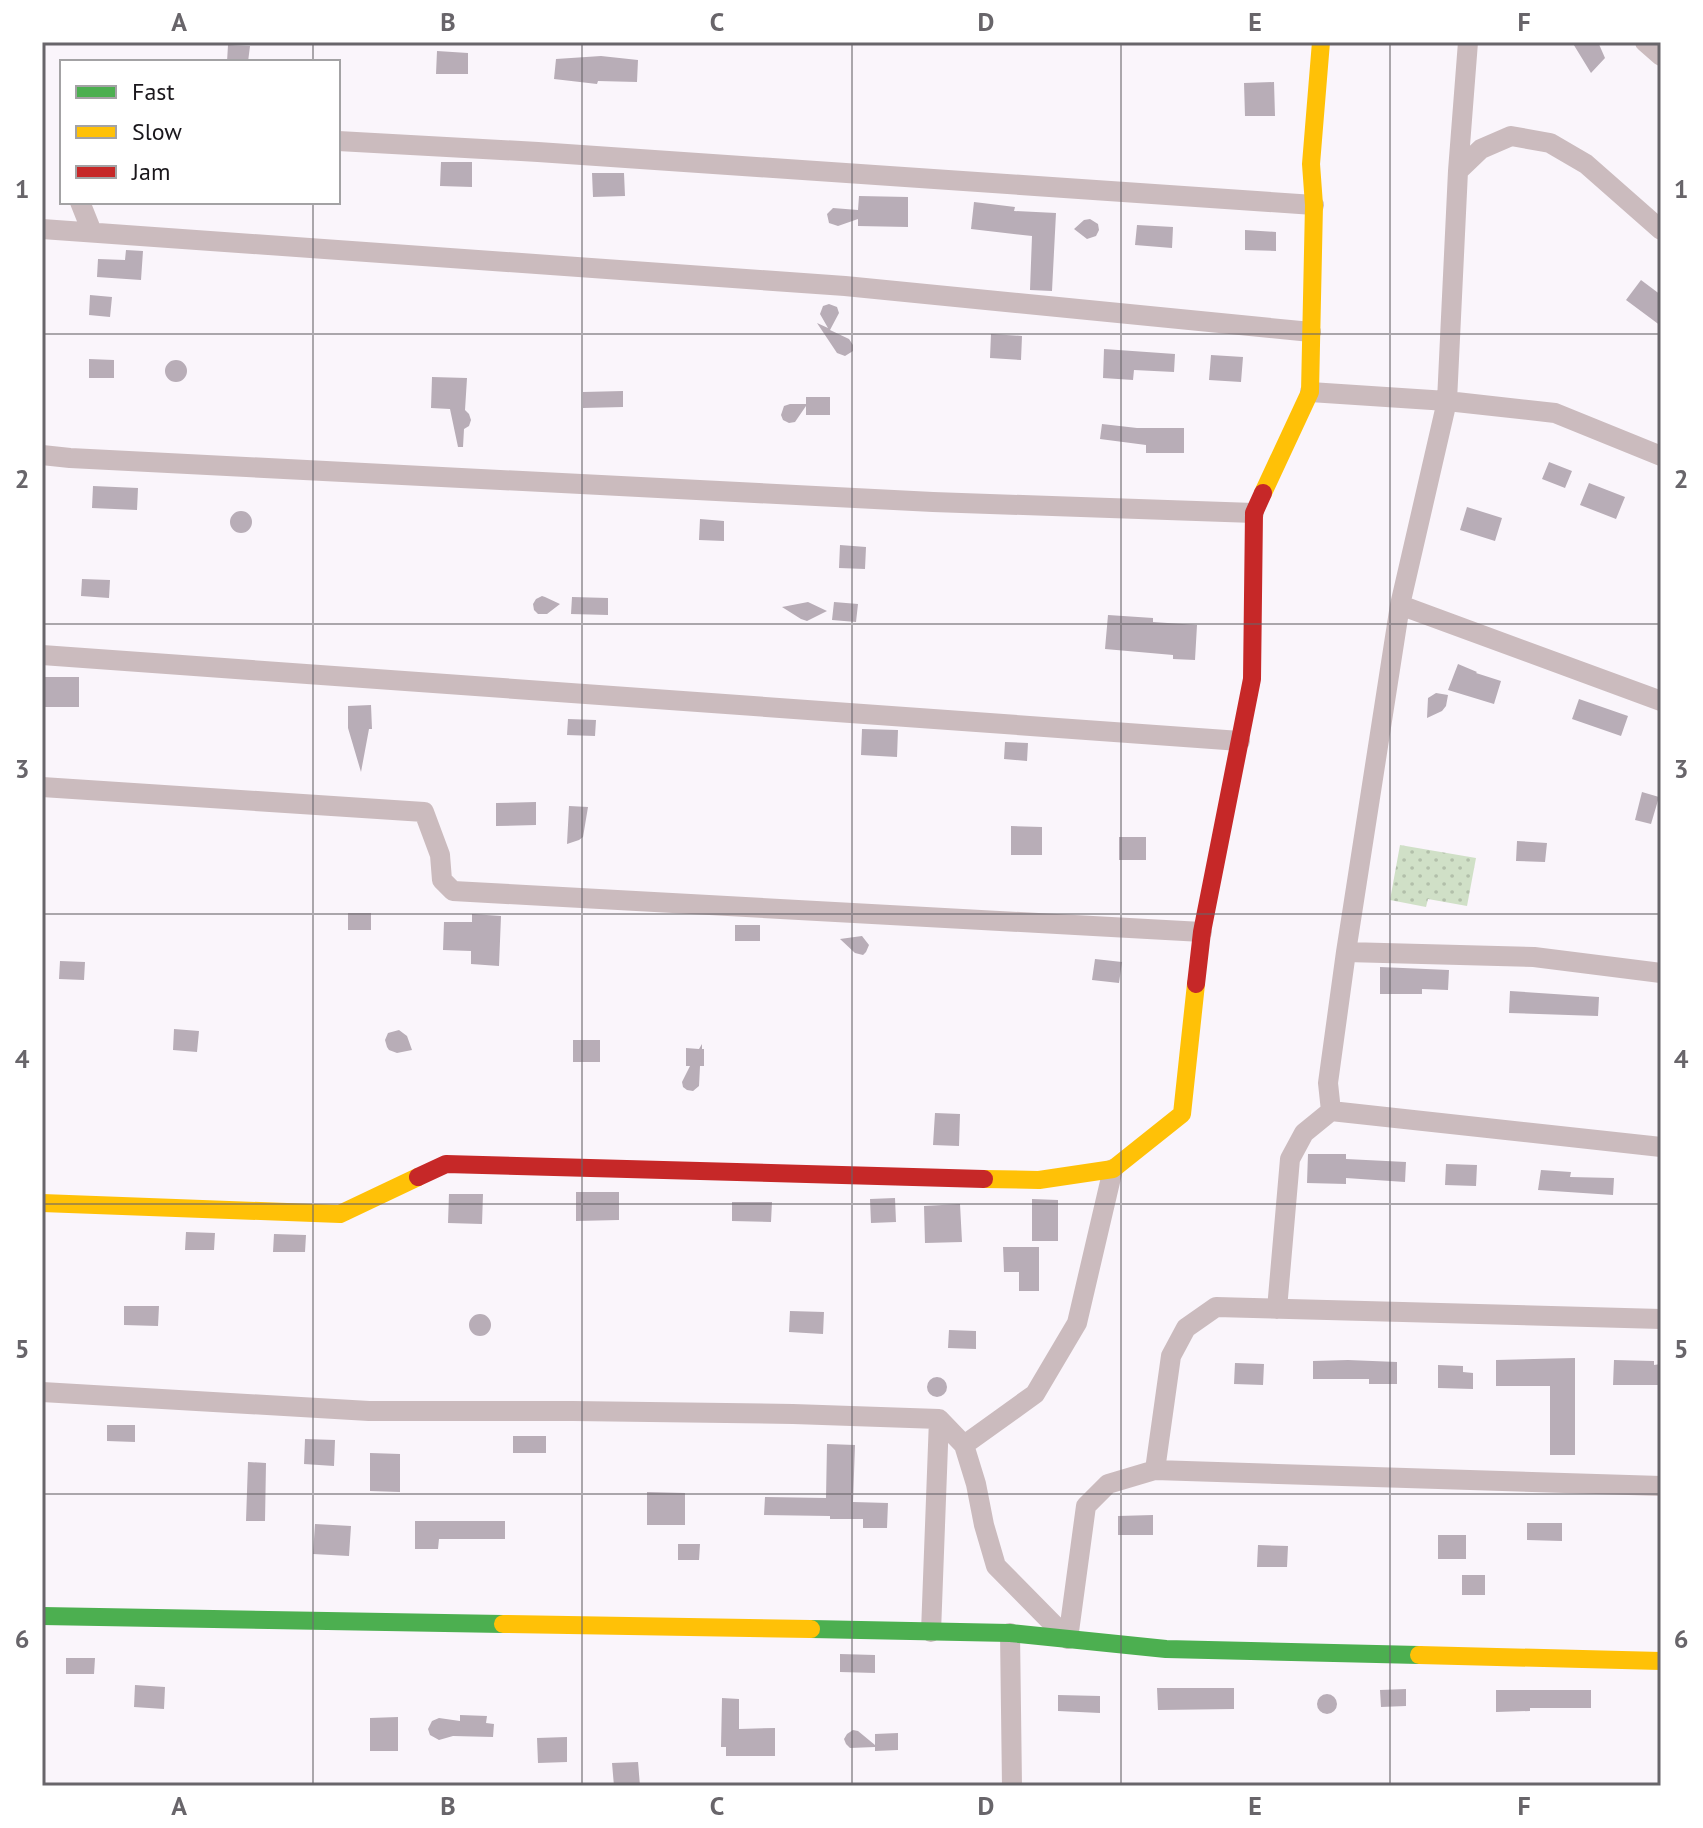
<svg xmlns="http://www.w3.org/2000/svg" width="1703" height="1828" font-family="'PT Sans',sans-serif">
	<defs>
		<pattern id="green-dots" width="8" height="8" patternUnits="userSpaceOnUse" patternTransform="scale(2)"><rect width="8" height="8" fill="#d0e0c7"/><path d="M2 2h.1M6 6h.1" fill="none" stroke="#b2bfaa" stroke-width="1.8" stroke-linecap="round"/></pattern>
	</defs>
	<rect width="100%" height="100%" fill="#faf5fb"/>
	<!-- green -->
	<path fill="url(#green-dots)" d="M1400,845L1476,858L1467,906L1428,899L1426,907L1390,900Z"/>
	<!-- building -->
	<path fill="#b8adb7" d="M1572,42H1598L1605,58L1591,73Z
		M228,45L250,46L248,62H227Z
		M437,51L468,53V74H436Z
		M601,56L638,60L637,82L598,81L597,84L554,79L556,59Z
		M1274,82L1275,116H1245L1244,83Z
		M441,162H472V187L440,186Z
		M592,173H624L625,196L593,197Z
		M859,196L908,197V227L858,226V219L838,226L829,223L827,214L833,208L858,210Z
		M974,202L1015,207L1014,211L1056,213L1052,291L1030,290L1032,236L971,229Z
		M1090,219L1098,224L1099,230L1096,236L1087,239L1074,229L1084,220Z
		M1137,225L1173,227L1172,248L1135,245Z
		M1245,230L1276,232V251L1245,250Z
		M126,250L143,251L141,280L97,277L98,259L125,260Z
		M1641,280L1661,295V326L1626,300Z
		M90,295L112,297L110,317L89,315Z
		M829,304L837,307L839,313L830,330L849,339L853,345V351L845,356L837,353L817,323L828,328L820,314L823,306Z
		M991,334L1022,336L1021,360L990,358Z
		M1104,349L1175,354L1174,372L1134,370L1133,380L1103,378Z
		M1211,355L1243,357L1241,382L1209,380Z
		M89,359L114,360V378H89Z
		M165 371a11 11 0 1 1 22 0a11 11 0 1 1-22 0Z
		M432,377L467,378L465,410L469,414L471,420L469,426L464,429L463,447H458L450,409L431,408Z
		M623,391V407L583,408V392Z
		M806,397H830V415H806V406L795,422L789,423L783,420L781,415L784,406L790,404H806Z
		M1102,424L1137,428H1184V453H1146V445L1100,439Z
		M1549,462L1572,471L1565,488L1542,479Z
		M1589,483L1625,497L1616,519L1580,505Z
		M93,486L138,488L137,510L92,508Z
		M1467,507L1502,518L1495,541L1460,530Z
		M230 522a11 11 0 1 1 22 0a11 11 0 1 1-22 0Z
		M700,519L724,521V541L699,540Z
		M840,545L866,547L865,569L839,568Z
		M82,579L110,580L109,598L81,596Z
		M542,596L545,597L560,604L547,614H538L534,610L533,604L536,599Z
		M572,597L608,598V615L571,614Z
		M808,602L827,611L807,621L801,619L782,607Z
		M834,602L858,604L856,622L832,620Z
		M1108,615L1153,618V622L1197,625L1195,660L1173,659V655L1105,649Z
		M1458,664L1477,672L1476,673L1501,681L1494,704L1448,690Z
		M42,677H79V707H42Z
		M1436,693L1448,695L1446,706L1442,711L1427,718L1428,698Z
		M1579,699L1628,716L1621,736L1572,719Z
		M371,705L372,729H369L361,772L348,728V706Z
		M568,719L596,720L595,736L567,735Z
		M862,729L898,730L897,757L861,755Z
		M1005,742L1028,743L1027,761L1004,759Z
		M1642,792L1659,797L1651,824L1635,820Z
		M536,802V825L496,826V803Z
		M569,806L588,807L583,837L579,840L567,844Z
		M1011,826L1042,827V855H1011Z
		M1119,837H1146V860H1119Z
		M1517,841L1547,843L1545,862L1516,861Z
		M348,913H371V930H348Z
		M472,914L501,916L499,966L471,964V951L443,950L444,922H472Z
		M735,925H760V941H735Z
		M862,936L869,945L866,952L863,955L855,953L840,939Z
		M1095,959L1122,962L1119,983L1092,980Z
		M60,961L85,962L84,980L59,979Z
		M1380,967L1449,970L1448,990L1422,989V994H1380Z
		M1510,991L1599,997L1598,1016L1509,1013Z
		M174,1029L199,1031L197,1052L173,1050Z
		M399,1030L407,1036L412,1050L397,1053L389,1050L387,1047L385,1040L388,1033Z
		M573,1040H600V1062H573Z
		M702,1044V1049H704V1066H700L699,1086L693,1091L687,1090L683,1087L682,1082L690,1066H686V1048L699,1049Z
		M935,1113L960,1114L959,1146L933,1145Z
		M1308,1154H1346V1159L1406,1162L1405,1182L1346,1178V1184L1307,1183Z
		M1446,1164L1477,1165L1476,1186L1445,1185Z
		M1541,1170L1571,1172L1570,1177L1614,1178L1613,1195L1538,1190Z
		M576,1192H619V1220L576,1221Z
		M449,1194H483L482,1224L448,1223Z
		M895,1198L896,1222L871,1223L870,1199Z
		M1032,1199L1058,1200V1241H1032Z
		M732,1202H772L771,1222L732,1221Z
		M960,1204L962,1242L925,1243L924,1206Z
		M186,1232L215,1233L214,1250H185Z
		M274,1234L306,1235L305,1252H273Z
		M1003,1247H1039V1291H1019V1272H1004Z
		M124,1306H159L158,1326L124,1325Z
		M790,1311L824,1312L823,1334L789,1332Z
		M469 1325a11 11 0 1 1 22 0a11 11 0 1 1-22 0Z
		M949,1330L976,1331V1349L948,1348Z
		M1575,1358V1455H1550V1386H1496V1360Z
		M1348,1360L1397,1362V1384H1369V1379H1313V1361Z
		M1614,1360L1654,1361V1365L1661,1364V1385H1613Z
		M1235,1363L1264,1364L1263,1385L1234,1384Z
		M1438,1365L1463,1366V1372L1473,1373V1389L1438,1388Z
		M927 1387a10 10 0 1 1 20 0a10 10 0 1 1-20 0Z
		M107,1425H135V1442L107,1441Z
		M513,1436H546V1453H513Z
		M305,1439L335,1440L334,1466L304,1464Z
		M827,1444L855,1445L853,1502L888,1503L887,1528H863V1519H830V1516L764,1515L765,1497L826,1498Z
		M370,1453L400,1454V1492L370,1491Z
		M248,1462L266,1463L265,1521H246Z
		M647,1492L685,1493V1525H647Z
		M1153,1515V1535H1118V1516Z
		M415,1521H505V1539H439L438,1549H415Z
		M1527,1523H1562V1541L1527,1540Z
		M315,1524L351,1526L349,1556L313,1554Z
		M1438,1535H1466V1559H1438Z
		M678,1544H700L699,1560H678Z
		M1258,1545L1288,1546L1287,1567H1257Z
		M1462,1575H1485V1595H1462Z
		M840,1654L875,1655V1673L840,1672Z
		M66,1658H95L94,1674H66Z
		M135,1685L165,1687L164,1709L134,1707Z
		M1157,1688H1234V1709L1158,1710Z
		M1406,1689V1706L1381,1707L1380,1690Z
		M1496,1690H1591V1708H1530V1711L1496,1712Z
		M1317 1704a10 10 0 1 1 20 0a10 10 0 1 1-20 0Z
		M1058,1695L1100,1696V1713L1058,1711Z
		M722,1698L739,1699V1729L775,1728V1756H726V1747H721Z
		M460,1715L487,1716L486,1723L494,1724L493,1737L453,1736L439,1740L430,1735L428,1729L432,1721L439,1718L460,1721Z
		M398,1717V1751H370V1718Z
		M853,1730L858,1731L875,1745V1734L898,1733V1750L875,1751V1747L850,1748L846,1744L844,1739L847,1734Z
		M567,1737V1762L538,1763L537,1738Z
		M638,1762L640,1786H614L612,1763Z"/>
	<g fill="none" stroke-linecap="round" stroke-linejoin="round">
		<!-- street -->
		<path stroke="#cbbbbe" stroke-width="20" d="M1645,42L1661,56
			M338,141L538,152L1314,205
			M1458,171L1481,149L1511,136L1550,143L1586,164L1661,230
			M80,202L92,232
			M42,229L845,286L1311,332
			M1310,392L1447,401L1555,413L1661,456
			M42,455L70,458L933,502L1254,513
			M1400,605L1661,701
			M42,655L1240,741
			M42,787L424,812L440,855L442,880L453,891L1202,932
			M1346,952L1534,957L1661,973
			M1331,1111L1328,1083L1346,952L1400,605L1447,401L1458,171L1468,42
			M1277,1309L1290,1159L1304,1133L1331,1111L1661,1147
			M42,1392L369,1411H573L793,1414L939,1419L964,1445L976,1484L984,1525L996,1566L1068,1639
			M964,1445L1035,1394L1077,1323L1113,1169
			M1155,1470L1661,1486
			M931,1632L939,1419
			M1010,1633L1012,1786
			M1068,1639L1086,1506L1108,1484L1155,1470L1171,1356L1186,1328L1216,1307L1661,1319"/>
		<!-- fast -->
		<path stroke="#4caf50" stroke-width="18" d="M42,1616L503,1624
			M811,1629L1010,1633L1166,1649L1419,1655"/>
		<!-- slow -->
		<path stroke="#ffc107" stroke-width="18" d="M1263,493L1310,392L1314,205L1311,164L1321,42
			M984,1179L1039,1180L1113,1169L1182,1114L1196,984
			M42,1203L340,1214L418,1177
			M503,1624L811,1629
			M1419,1655L1661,1661"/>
		<!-- jam -->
		<path stroke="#c62828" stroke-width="18" d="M1196,984L1202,932L1252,679L1254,513L1263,493
			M418,1177L446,1164L984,1179"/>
	</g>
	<!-- grid -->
	<path fill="none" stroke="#68656a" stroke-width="2" stroke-opacity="0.55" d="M313,42V62M582,42V1786M852,42V1786M1121,42V1786M1390,42V1786M313,202V1786M42,334H1661M42,624H1661M42,914H1661M42,1204H1661M42,1494H1661"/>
	<!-- border -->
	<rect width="1703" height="1828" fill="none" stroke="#ffffff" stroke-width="88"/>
	<!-- legend -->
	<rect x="60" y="60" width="280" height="144" fill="#ffffff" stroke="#a3a2a4" stroke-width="2"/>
	<rect x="76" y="86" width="40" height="12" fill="#4caf50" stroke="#a3a2a4" stroke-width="2"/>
	<text x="132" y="100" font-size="24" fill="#1a171c">Fast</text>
	<rect x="76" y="126" width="40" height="12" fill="#ffc107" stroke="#a3a2a4" stroke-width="2"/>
	<text x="132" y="140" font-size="24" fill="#1a171c">Slow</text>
	<rect x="76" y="166" width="40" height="12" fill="#c62828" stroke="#a3a2a4" stroke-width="2"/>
	<text x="132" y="180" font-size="24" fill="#1a171c">Jam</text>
	<rect x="44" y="44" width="1615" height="1740" fill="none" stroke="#68656a" stroke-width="3"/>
	<g font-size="26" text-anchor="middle" font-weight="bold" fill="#68656a">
		<text x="179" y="31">A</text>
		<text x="448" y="31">B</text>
		<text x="717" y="31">C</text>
		<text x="986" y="31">D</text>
		<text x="1255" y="31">E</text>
		<text x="1524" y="31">F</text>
		<text x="22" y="198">1</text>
		<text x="1681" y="198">1</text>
		<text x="22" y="488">2</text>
		<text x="1681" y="488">2</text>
		<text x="22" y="778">3</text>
		<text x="1681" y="778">3</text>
		<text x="22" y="1068">4</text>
		<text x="1681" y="1068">4</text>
		<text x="22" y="1358">5</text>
		<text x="1681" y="1358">5</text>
		<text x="22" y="1648">6</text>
		<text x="1681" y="1648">6</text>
		<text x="179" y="1815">A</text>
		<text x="448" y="1815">B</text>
		<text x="717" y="1815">C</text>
		<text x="986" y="1815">D</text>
		<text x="1255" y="1815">E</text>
		<text x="1524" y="1815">F</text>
	</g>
</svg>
